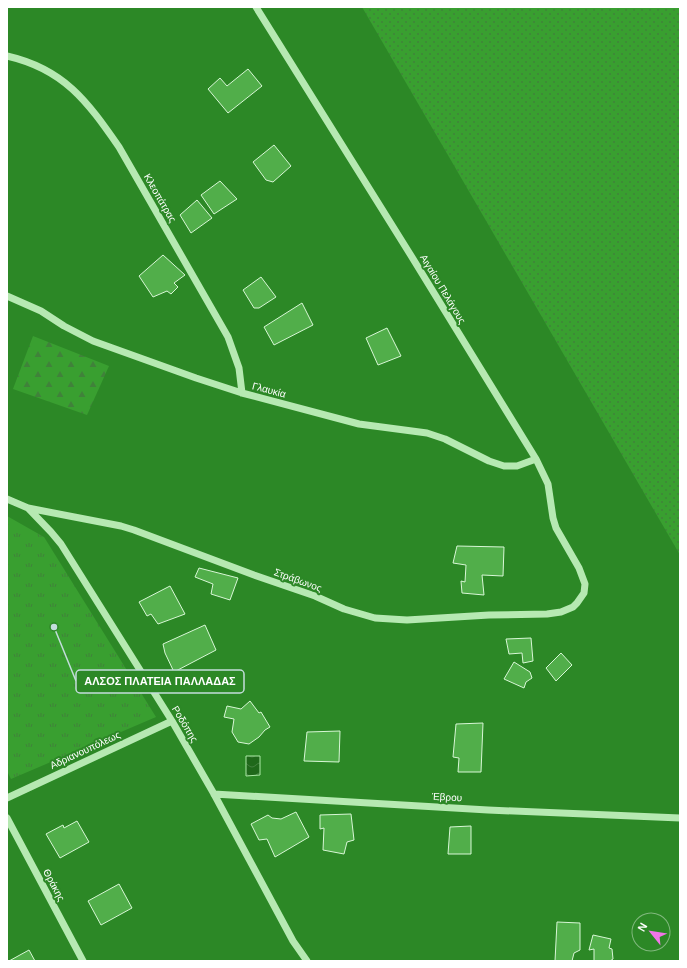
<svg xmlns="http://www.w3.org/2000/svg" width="687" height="968" font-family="Helvetica,sans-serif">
	<defs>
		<pattern id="grass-dots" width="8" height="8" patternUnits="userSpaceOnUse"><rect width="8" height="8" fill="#399f30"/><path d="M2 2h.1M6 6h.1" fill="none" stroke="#40823a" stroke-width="1.8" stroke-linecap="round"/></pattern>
		<pattern id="forest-firs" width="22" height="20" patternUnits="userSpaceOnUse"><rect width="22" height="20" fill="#399f30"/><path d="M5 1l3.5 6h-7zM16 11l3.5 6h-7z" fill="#40823a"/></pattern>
		<pattern id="park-tufts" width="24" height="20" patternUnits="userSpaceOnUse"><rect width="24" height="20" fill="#399f30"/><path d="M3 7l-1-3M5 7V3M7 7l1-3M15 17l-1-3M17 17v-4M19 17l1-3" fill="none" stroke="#40823a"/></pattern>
		<pattern id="water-waves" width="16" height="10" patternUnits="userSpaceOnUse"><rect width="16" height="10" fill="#1f681a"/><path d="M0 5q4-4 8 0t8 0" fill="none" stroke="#417f3c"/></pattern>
	</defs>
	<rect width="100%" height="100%" fill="#2c8826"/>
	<!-- grass -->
	<path fill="url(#grass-dots)" d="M362,7H680V555Z"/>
	<!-- forest -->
	<path fill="url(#forest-firs)" d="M33,336L109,366L87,415L13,389Z"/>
	<!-- park -->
	<path fill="url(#park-tufts)" d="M7,516L44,537L156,717L11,779L7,771Z"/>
	<!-- water -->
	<path fill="url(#water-waves)" stroke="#aceaa6" d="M246,756H260V775L246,776Z"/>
	<!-- building -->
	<path fill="#51ae4a" stroke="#d8f7d6" d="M248,69L262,86L228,113L208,89L220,78L227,86Z
		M274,145L291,166L273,182L266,180L253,162Z
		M220,181L237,199L214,214L201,195Z
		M197,200L212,218L191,233L180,215Z
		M163,255L185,275L174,283L178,287L171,294L167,291L153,297L139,276Z
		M261,277L276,297L259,308H254L243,290Z
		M302,303L313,325L274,345L264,327Z
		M387,328L401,356L378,365L366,338Z
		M457,546L504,547L503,576L482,575L484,595L462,593L461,581L465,582L466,565L453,563Z
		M199,568L238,578L230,600L211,594L213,584L195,577Z
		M170,586L185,614L158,624L151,614L147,616L139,602Z
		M205,625L216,650L174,672L165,653L163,644Z
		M531,638L533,661L523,663L522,653L509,654L506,639Z
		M561,653L572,665L556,681L546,668Z
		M514,662L530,672L532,678L526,682L524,688L504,679Z
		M250,701L259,713L261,712L270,727L265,730L259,737L249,744L238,742L232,732L234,719L224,717L227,706L241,709Z
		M483,723L481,772H458L459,758L453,757L456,724Z
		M340,731L339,762L304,761L307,732Z
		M296,812L309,837L275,857L267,839L259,840L251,824L268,815L272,818L281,819Z
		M351,814L354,840L347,842L344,854L323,850L324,828L320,829V815Z
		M77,821L89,842L60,858L46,834L63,825L64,828Z
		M471,826V854H448L450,827Z
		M119,884L132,908L101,925L88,901Z
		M557,922L580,923V950L574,953L572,961H555Z
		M593,935L611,939L609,948L612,949L613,959L610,961H594V949L589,950Z
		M29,950L35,961H9Z"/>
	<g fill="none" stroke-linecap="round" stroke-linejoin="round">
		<!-- minor -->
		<path stroke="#b6e9b2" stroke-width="7" d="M7,56C64,69 87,101 119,147L228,337L239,368L242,393
			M7,296L41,311L64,326L93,341L196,378L242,393L359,424L427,433L445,439L489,461L504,466H517L536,459
			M7,499L28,508L121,526L134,530L254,575L315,596L344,609L375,618L407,620L489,615L547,614L561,612L573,607L577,603L584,593L585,584L579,568L556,528L553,518L548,484L536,459L410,254L256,7
			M28,508L51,532L61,544L172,721L214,794L293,941L307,961
			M214,794L488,810L680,818
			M7,798L172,721
			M7,818L83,961"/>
	</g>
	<g text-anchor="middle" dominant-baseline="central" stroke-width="4" stroke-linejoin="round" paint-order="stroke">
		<!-- street labels -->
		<g font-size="10" fill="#fff" stroke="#2c8826">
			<text transform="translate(160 198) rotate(60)">Κλεοπάτρας</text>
			<text transform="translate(443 289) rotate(59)">Αιγαίου Πελάγους</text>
			<text transform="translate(269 390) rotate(15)">Γλαυκία</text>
			<text transform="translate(298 580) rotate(20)">Στράβωνος</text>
			<text transform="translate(185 724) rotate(59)">Ροδόπης</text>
			<text transform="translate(85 750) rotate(-25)">Αδριανουπόλεως</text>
			<text transform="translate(447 797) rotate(3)">Έβρου</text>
			<text transform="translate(54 885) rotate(62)">Θράκης</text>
		</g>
	</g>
	<!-- callouts -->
	<path fill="none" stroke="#c3dddb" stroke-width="1.5" d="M54 627L76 681"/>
	<circle fill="#c3dddb" stroke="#2c8826" stroke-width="1.5" cx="54" cy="627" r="4"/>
	<rect fill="#2c8826" stroke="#c3dddb" stroke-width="1.5" x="76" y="670" width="168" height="23" rx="4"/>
	<g font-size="11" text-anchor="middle" font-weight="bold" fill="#fff">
		<text x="160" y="685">ΑΛΣΟΣ ΠΛΑΤΕΙΑ ΠΑΛΛΑΔΑΣ</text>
	</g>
	<!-- border -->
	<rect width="687" height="968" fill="none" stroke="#ffffff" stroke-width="16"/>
	<!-- north arrow -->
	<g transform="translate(651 932) rotate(300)"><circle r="19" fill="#2c8826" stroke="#80b87d"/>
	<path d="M0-3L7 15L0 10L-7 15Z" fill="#f276e8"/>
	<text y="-6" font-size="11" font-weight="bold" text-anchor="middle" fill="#ffffff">N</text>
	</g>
</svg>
